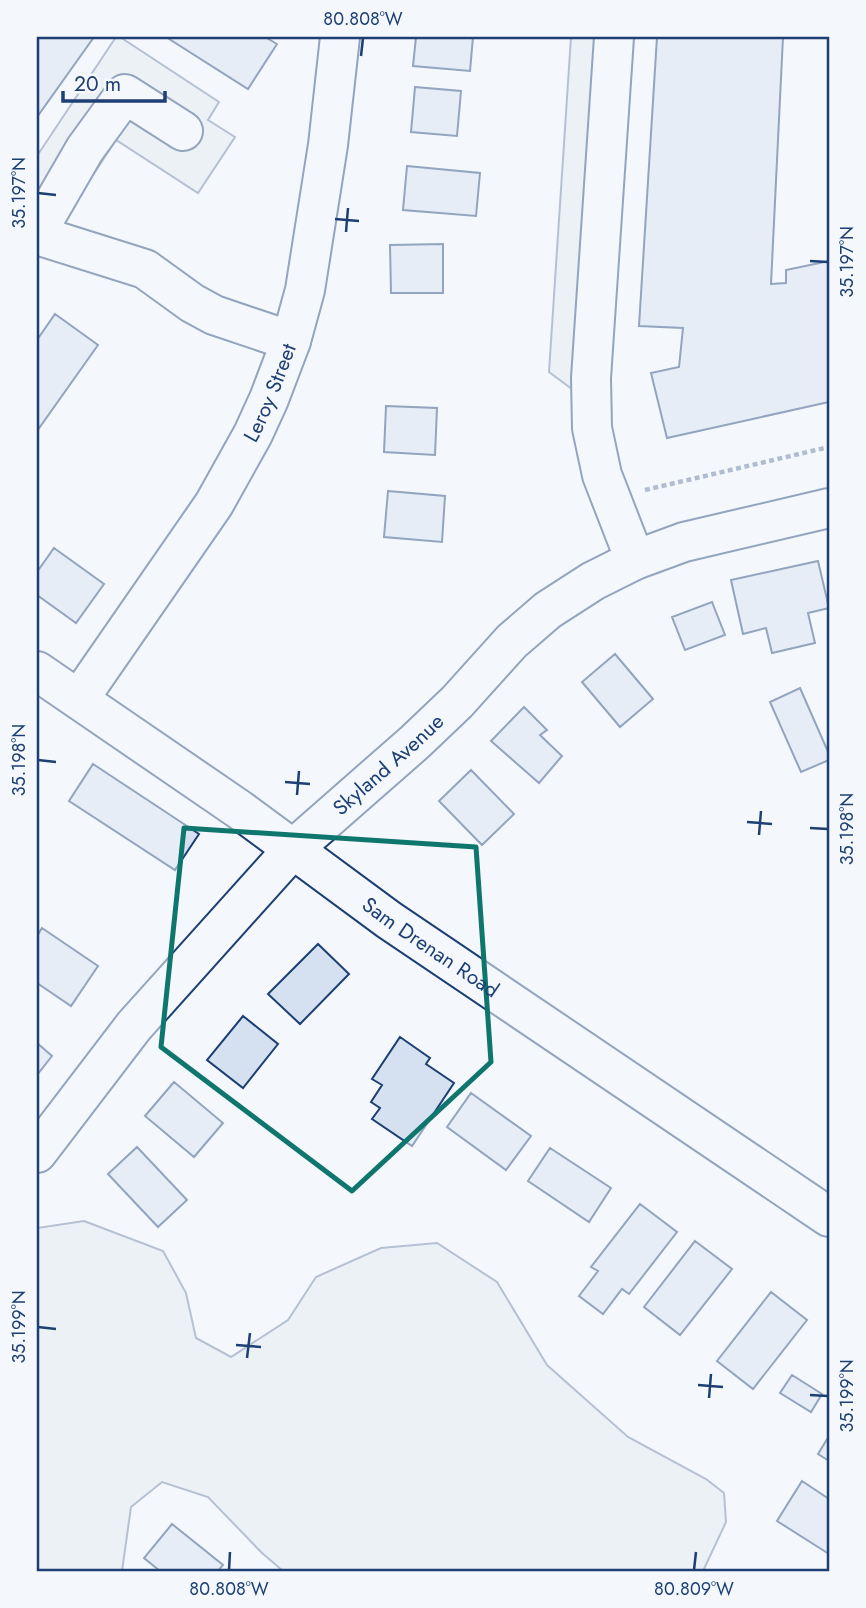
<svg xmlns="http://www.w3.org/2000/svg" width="866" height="1608" font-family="Jost,sans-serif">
	<rect width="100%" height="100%" fill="#f4f7fb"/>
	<!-- green -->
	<path fill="#e3e9f0" stroke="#687fa3" stroke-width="2" d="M84,1221L163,1251L186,1293L196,1338L231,1357L288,1320L316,1277L381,1248L437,1243L497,1282L547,1365L628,1437L706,1479L724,1493L726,1522L703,1571H283L261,1552L208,1497L162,1482L131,1507L122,1571H37V1228Z"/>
	<!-- parking -->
	<path fill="#e3e8f0" stroke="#687fa3" stroke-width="2" d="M116,37H120L219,102L208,120L235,137L198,193L116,140L39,257L37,255V156Z
		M571,37H599L576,392L549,372Z"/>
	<!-- building -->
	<path fill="#d5e0f0" stroke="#1d3f73" stroke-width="2" d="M37,37H94L37,117Z
		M166,37H265L277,44L248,89Z
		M416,37H473L470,71L413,66Z
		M657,37H783L771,284L786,283V270L829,261V402L667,438L651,373L679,367L683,328L639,326Z
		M415,87L461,91L457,136L411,132Z
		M407,166L480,173L476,216L403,210Z
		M443,244V293H391L390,245Z
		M55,314L98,345L37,431V340Z
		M386,406L437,408L435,455L384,452Z
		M388,491L445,496L442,542L384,537Z
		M54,548L104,584L76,623L37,595V572Z
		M818,561L829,608L808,613L815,643L772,653L766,628L743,634L731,580Z
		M712,602L725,635L685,650L672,617Z
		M615,654L653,699L620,727L582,682Z
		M800,688L829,754V760L801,772L770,702Z
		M524,707L547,730L540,735L562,756L539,783L491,741Z
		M93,764L199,834L175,870L69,801Z
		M471,770L514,814L482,845L439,801Z
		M42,928L98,966L71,1006L37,983V936Z
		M318,944L349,974L300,1024L268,994Z
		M243,1016L278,1044L243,1088L207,1060Z
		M400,1037L430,1058L426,1064L454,1083L412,1146L372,1119L380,1108L371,1102L382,1085L372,1079Z
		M37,1043L52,1056L37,1075Z
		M174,1082L223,1123L194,1157L145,1116Z
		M471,1093L531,1136L506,1170L447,1127Z
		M137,1147L187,1200L158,1227L108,1174Z
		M550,1148L611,1188L589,1222L528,1181Z
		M640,1204L677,1232L629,1294L622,1289L603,1314L579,1296L598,1271L591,1267Z
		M695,1241L732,1269L680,1335L644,1307Z
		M771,1292L807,1320L753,1389L717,1361Z
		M792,1375L822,1394L811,1412L780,1393Z
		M829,1436V1461L818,1454Z
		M802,1481L829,1499V1554L777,1521Z
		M172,1524L223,1565L218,1571H160L144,1558Z"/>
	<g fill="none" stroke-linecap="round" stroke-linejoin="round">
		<defs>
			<g id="minor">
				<path d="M614,37L591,378L592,428L602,475L635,560"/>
				<path d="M37,232L85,149L125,94L183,131"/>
				<path d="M37,235L145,269L192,303L214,315L291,341"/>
				<path id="s1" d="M37,671L240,810L389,920L829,1217"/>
				<path id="s2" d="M79,699L214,504L253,434L269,399L291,341L305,290L328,145L340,37"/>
				<path id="s3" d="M37,1153L134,1026L293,849L415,742L457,702L512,641L548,610L593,581L635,560L684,542L829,508"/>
			</g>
		</defs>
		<!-- minor casing -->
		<use href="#minor" stroke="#1d3f73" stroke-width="42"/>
		<!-- path -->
		<path stroke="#5e769c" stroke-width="4.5" stroke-dasharray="5 3.5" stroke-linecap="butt" d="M645,490L829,447"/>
		<!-- minor -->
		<use href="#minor" stroke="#f4f7fb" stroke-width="38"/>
	</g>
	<!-- marked area -->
	<path d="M0 0H866V1608H0ZM184,828L476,847L491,1062L352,1191L161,1047Z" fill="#f4f7fb" fill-opacity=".55" fill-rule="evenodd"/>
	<path fill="none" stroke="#0f766e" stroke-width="5" stroke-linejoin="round" d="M184,828L476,847L491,1062L352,1191L161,1047Z"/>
	<!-- ticks -->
	<path fill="none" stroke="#1d3f73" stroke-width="2.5" d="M361,56L363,38M38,193L56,195M335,219L359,221M346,232L348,208M810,261L828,262M38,760L56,762M285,782L310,784M297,795L299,771M747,822L772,824M810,828L828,829M759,835L761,811M38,1327L56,1329M236,1345L261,1347M247,1358L250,1333M698,1385L723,1387M810,1395L828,1396M709,1398L711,1374M229,1570L230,1552M694,1570L696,1552"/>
	<g text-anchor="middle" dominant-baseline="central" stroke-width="5" stroke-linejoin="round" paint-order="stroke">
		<!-- street labels -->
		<g font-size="21" fill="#1d3f73" stroke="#f4f7fb">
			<text stroke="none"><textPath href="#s2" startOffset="362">Leroy Street</textPath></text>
			<text stroke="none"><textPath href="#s3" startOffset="525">Skyland Avenue</textPath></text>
			<text stroke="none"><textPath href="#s1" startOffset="481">Sam Drenan Road</textPath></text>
		</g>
	</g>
	<!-- border -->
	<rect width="866" height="1608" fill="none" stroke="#f4f7fb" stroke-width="77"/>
	<!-- scale -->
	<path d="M63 91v10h102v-10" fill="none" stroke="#1d3f73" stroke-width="3.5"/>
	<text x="74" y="91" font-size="21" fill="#1d3f73" stroke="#f4f7fb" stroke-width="5" paint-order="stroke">20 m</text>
	<rect x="38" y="38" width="790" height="1532" fill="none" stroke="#1d3f73" stroke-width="2.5"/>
	<g font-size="18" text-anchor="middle" fill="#1d3f73">
		<text x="363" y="25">80.808°W</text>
		<text transform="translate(19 193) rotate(-90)" y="6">35.197°N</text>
		<text transform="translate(847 262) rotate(-90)" y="6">35.197°N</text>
		<text transform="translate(19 760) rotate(-90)" y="6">35.198°N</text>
		<text transform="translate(847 829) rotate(-90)" y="6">35.198°N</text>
		<text transform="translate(19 1327) rotate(-90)" y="6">35.199°N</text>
		<text transform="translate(847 1396) rotate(-90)" y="6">35.199°N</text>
		<text x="229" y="1595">80.808°W</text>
		<text x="694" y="1595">80.809°W</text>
	</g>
</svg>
